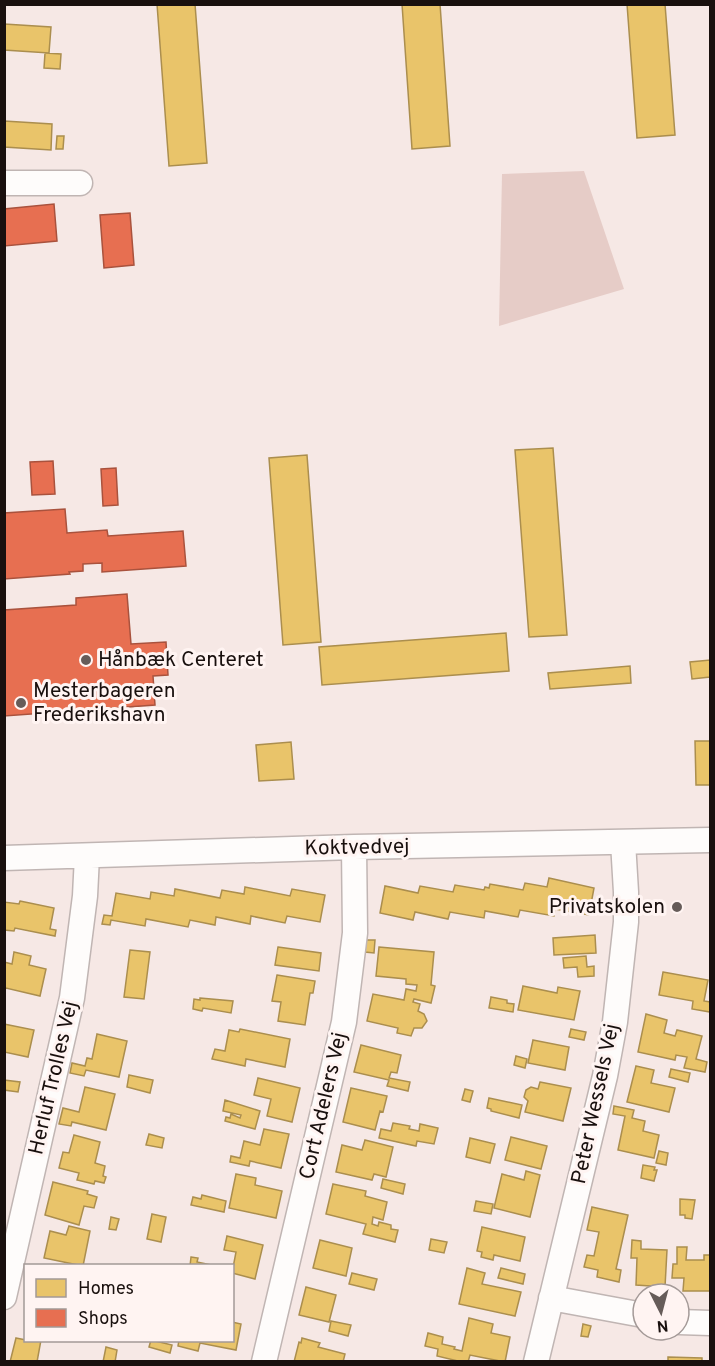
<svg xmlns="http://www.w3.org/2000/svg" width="715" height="1366" font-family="Overpass,sans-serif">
	<rect width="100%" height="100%" fill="#f6e8e5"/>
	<!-- green -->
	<path fill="#e6ccc7" d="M584,171L624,289L499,326L502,174Z"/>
	<!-- homes -->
	<path fill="#e9c46a" stroke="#ab8e4e" stroke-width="1.5" d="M157,4H195L207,163L169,166Z
		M402,4H440L450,146L412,149Z
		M627,4H665L675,135L637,138Z
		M4,24L51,27L49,53L4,50Z
		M45,53L61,54L60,69L44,68Z
		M4,121L52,124L51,150L4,147Z
		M57,136H64L63,149H56Z
		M553,448L567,635L529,637L515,450Z
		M307,455L321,642L283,645L269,458Z
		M506,633L509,671L322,685L319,647Z
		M710,660V677L692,679L690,662Z
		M630,666L631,683L550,689L548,673Z
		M695,741H710V785H696Z
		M291,742L294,779L259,781L256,745Z
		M549,878L594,888L589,915L555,909L554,916L520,910L518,917L485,911L484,918L450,912L448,919L415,912L413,920L380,913L385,886L418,893L420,886L453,892L455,885L484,890L485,887L489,888L490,884L523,890L525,883L547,887Z
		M245,887L290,896L292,889L325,895L320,922L287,916L285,923L251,916L250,924L216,917L215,925L190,920L188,927L146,919L145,926L111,920L110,925L102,924L104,915L112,916L116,893L150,899L151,892L174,896L175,889L220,898L222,890L244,894Z
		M20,901L54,908L50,929L56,930L55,936L15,928L14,931L4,930V902L19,904Z
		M595,935L596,953L554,955L553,938Z
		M366,940H375L374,953L365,952Z
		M278,947L321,953L319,971L275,965Z
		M379,947L434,952L431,985L435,986L431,1003L414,999L413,1002L420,1004L418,1011L424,1014L427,1021L422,1028H414L411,1036L397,1033L398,1028L367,1021L373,994L404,1000L406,989L416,991L417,985L406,984V979L376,976Z
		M130,950L150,952L144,999L124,997Z
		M14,952L31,956L29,965L46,969L40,996L6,988L4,991V962L12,964Z
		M586,956L587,967L594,966V976L578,977L577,967L564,968L563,958Z
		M663,972L708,980L704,1001L710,1002V1012L692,1009L693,1001L659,995Z
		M277,975L315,981L313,993H310L305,1025L278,1021L281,1002L272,1001Z
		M523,986L557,993L558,987L580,991L574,1020L518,1010Z
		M491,997L507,1000V1003L514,1004L513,1012L489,1008Z
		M200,998L233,1001L231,1013L203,1008L202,1011L193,1009L194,999L200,1000Z
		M646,1014L667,1020L664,1033L675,1036L677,1030L702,1036L696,1059L707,1062L705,1072L684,1068L687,1057L676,1055L675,1060L638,1052Z
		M4,1024L34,1030L28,1057L4,1052Z
		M240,1029L290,1039L285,1067L246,1059L245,1066L212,1059L215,1049L225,1051L229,1030L239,1032Z
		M571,1029L586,1032L584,1040L569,1037Z
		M97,1034L127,1041L119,1077L86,1070L84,1076L70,1073L72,1063L85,1066L87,1058L92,1059Z
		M533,1040L569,1047L565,1070L528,1063Z
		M361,1045L401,1055L397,1073L391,1072L389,1078L410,1082L408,1091L387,1086L389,1080L354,1072Z
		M516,1056L527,1059L525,1068L514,1065Z
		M636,1066L654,1070L651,1083L675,1088L669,1112L627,1102Z
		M671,1069L690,1073L688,1082L669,1077Z
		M129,1075L153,1080L150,1093L127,1087Z
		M258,1078L300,1088L292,1122L267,1116L271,1099L254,1095Z
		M4,1080L20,1082L18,1092L4,1090Z
		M540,1082L571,1088L563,1121L525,1112L528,1101L524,1097L526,1090L531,1087L538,1089Z
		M85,1087L115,1094L106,1130L72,1122L71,1126L59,1124L63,1108L79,1112Z
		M351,1088L387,1096L383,1112L380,1111L375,1130L343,1122Z
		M465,1089L473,1091L470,1102L462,1100Z
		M489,1098L522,1105L519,1118L491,1111V1109L487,1108Z
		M225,1100L260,1111L255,1129L225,1121L226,1117L230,1118L231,1114L240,1118L241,1115L223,1111Z
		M614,1106L634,1110L632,1118L645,1121L643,1131L659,1135L654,1158L618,1150L625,1116L613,1114Z
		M393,1123L410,1126L409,1129L419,1131L420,1124L438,1128L434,1144L417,1141L416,1146L379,1138L381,1129L391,1131Z
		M264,1129L289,1134L281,1168L250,1161L249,1166L230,1162L231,1156L240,1158L244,1141L260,1145Z
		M149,1134L164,1138L162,1148L146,1145Z
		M74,1135L100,1142L95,1163L105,1166L103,1176L106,1177L104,1183L95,1181L94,1184L77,1180L79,1173L59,1168L63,1152L69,1153Z
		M511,1137L547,1146L541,1169L505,1160Z
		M470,1138L495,1144L490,1163L466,1157Z
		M365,1140L393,1147L386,1177L374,1174L372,1180L336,1172L342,1145L362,1150Z
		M659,1151L668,1153L666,1165L656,1163Z
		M643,1165L655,1167L654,1170H657L654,1181L641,1178Z
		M526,1171L540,1175L530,1217L494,1208L502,1174L524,1180Z
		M236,1174L256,1178L255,1185L282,1191L276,1218L229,1208Z
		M383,1179L405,1184L403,1194L381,1188Z
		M53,1182L88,1191L87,1194L97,1197L94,1208L84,1206L79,1225L45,1215Z
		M333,1184L366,1191L365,1196L387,1202L383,1220L373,1217L372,1224L378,1226L379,1222L391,1225V1229L398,1230L395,1242L363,1234L366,1224L326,1214Z
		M202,1195L226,1201L224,1212L191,1205L193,1197L201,1199Z
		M680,1199L695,1200L692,1219L685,1218V1215H680Z
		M476,1201L493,1204L491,1214L474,1211Z
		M592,1207L628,1215L616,1269L621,1270L619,1282L597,1277L598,1270L584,1267L587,1255L594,1256L599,1232L587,1230Z
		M152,1214L166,1217L161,1242L147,1239Z
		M111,1217L119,1219L116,1230L109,1229Z
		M69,1226L90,1231L83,1266L44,1258L50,1231L66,1235Z
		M482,1227L525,1237L520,1261L494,1255L493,1260L481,1257L482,1252L477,1251Z
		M227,1236L263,1245L255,1279L232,1273L236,1252L224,1250Z
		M431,1239L447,1242L444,1253L429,1250Z
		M320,1240L352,1248L346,1276L313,1268Z
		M632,1240L641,1241V1249L667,1250L665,1287L636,1285L637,1258H631Z
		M677,1247H687L686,1260H704V1255H710V1291H683L684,1278H672L673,1264H677Z
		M191,1257L198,1258L197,1262L216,1266H190Z
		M467,1268L485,1273L482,1284L521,1292L515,1316L459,1304Z
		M501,1268L525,1274L523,1284L498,1278Z
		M352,1273L377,1279L374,1290L349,1284Z
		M306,1287L336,1295L329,1322L299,1315Z
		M469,1318L493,1324L491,1333L510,1337L505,1362L470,1355L468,1362H462L437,1356L438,1349L425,1346L428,1333L443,1337L442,1344L455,1347L454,1349L462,1351Z
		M331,1321L351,1325L348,1336L329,1331Z
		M232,1322L241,1324L236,1350L200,1343L198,1351L178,1346L179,1340H232Z
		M583,1324L591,1326L588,1337L581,1336Z
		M16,1338L26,1340H41L37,1362H10Z
		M302,1338L320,1343L318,1347L345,1354L343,1362H294L299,1342L301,1343Z
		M151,1340L172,1345L170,1353L149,1347Z
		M106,1347L117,1350L115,1362H103Z
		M668,1357L702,1358V1362H668Z"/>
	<!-- shops -->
	<path fill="#e76f51" stroke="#a9523d" stroke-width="1.5" d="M54,204L57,241L4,246V209Z
		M130,213L134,265L104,268L100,215Z
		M53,461L55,494L32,495L30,462Z
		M116,468L118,505L103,506L101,469Z
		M65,509L67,533L107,530L108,536L183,531L186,566L102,572V563L83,564V571L69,572L70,574L4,579V513Z
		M127,594L131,644L166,642L168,675L153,676L155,705L4,716V610L76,605V598Z"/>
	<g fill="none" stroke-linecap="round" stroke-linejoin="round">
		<defs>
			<path id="minor" d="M4,183H80
				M4,858L354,847L710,840
				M4,1297L72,998L85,896L87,856
				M551,1298L643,1315
				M679,1322L710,1323
				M264,1362L344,1022L355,933L354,847
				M536,1362L605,1076L615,1022L626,922V892L623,842"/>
		</defs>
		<!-- minor casing -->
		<use href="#minor" stroke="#c0b5b3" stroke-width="27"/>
		<!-- minor -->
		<use href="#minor" stroke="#fefcfb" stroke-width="24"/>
	</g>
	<!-- markers -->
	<g fill="#665c59" stroke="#fff4f2" stroke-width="2">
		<circle cx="86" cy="660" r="6"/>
		<circle cx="21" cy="703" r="6"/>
		<circle cx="677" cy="907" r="6"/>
	</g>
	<g text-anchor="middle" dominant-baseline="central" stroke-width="6" stroke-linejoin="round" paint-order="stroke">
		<!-- poi labels -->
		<g font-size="21" fill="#19100e" stroke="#fff4f2" text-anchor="start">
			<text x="98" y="660">Hånbæk Centeret</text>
			<text x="33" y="691">Mesterbageren<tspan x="33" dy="24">Frederikshavn</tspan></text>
			<text x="665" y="907" text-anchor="end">Privatskolen</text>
		</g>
		<!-- street labels -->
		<g font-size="21" fill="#19100e" stroke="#fff4f2">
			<text transform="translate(357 848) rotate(-1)">Koktvedvej</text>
			<text transform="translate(54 1078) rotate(-77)">Herluf Trolles Vej</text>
			<text transform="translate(596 1104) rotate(-78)">Peter Wessels Vej</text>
			<text transform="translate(324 1106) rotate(-77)">Cort Adelers Vej</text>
		</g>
	</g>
	<!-- border -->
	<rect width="715" height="1366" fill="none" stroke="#19100e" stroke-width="12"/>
	<!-- legend -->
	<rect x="24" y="1264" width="210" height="78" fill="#fff4f2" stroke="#a39997" stroke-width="1.5"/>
	<rect x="36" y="1279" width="30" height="18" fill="#e9c46a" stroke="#a39997" stroke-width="1.5"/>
	<text x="78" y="1294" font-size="18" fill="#19100e">Homes</text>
	<rect x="36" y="1309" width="30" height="18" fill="#e76f51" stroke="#a39997" stroke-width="1.5"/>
	<text x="78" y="1324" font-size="18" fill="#19100e">Shops</text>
	<!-- north arrow -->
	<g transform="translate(661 1312) rotate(174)"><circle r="28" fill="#fff4f2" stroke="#a39997" stroke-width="1.5"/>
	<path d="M0-4.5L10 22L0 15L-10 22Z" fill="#665c59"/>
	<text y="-9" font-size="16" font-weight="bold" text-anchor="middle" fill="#19100e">N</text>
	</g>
</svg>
